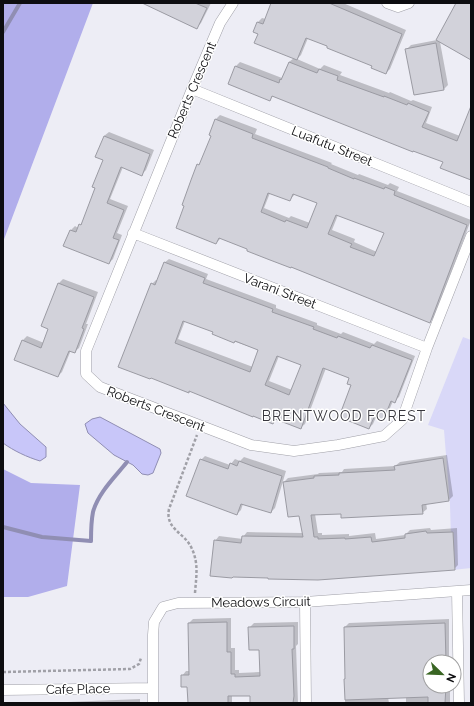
<svg xmlns="http://www.w3.org/2000/svg" width="474" height="706" font-family="Raleway,sans-serif">
	<rect width="100%" height="100%" fill="#ededf5"/>
	<!-- green -->
	<path fill="#d9d8f8" d="M463,337L471,340V568L452,570L450,505L444,430L428,425Z"/>
	<!-- forest -->
	<path fill="#b1aeeb" d="M3,3H93L3,242Z
		M3,469L31,483L80,485L67,586L28,597H3Z"/>
	<!-- water -->
	<path fill="#c8c6f9" stroke="#908eb3" d="M3,403L20,424L46,447V457L40,461C27,457 14,451 3,443Z
		M100,417L160,449L161,453L153,473L148,475L142,474L133,465L114,455L88,433L85,424L92,419Z"/>
	<!-- shadow -->
	<path fill="#0003" fill-rule="evenodd" d="M157,3H211L201,23L196,28Z
		M272,3H343L406,30L390,69L386,73L373,65L308,38L301,55L297,59L320,69L324,65L342,72L340,75L389,93L390,92L411,101L413,100L432,107L426,123L460,136L471,119V179L444,162L273,96L270,100L229,84L236,66L240,62L282,78L289,62L294,58L259,33L254,31L258,22L262,18L266,19Z
		M457,3H471V55L440,42L448,85L444,89L414,94L406,50L411,45L437,40Z
		M220,115L257,129L255,134L332,163L331,164L358,175L359,174L388,185L390,183L399,187L397,191L471,220L434,317L430,322L248,250L249,248L221,238L216,243L198,165L202,161L212,135H210L216,119ZM270,193L290,200L295,194L318,203L310,223L291,216L289,218L264,208ZM338,215L385,233L377,252L354,242L355,239L332,230Z
		M109,132L154,150L146,170L141,175L123,167L110,199L128,206L117,233L122,235L113,259L109,263L71,230L75,226L78,228L84,220L96,188L104,160V136Z
		M169,259L208,274L206,279L276,305V308L317,323V325L341,334L343,332L374,344L377,341L415,356L399,397L394,401H393L387,415L383,420L376,417L373,424L369,428L350,378L326,368L305,424L300,428L276,419L273,423L190,390L189,391L152,284L156,280H158L164,263ZM185,321L214,332L213,334L259,350L253,367L178,339ZM279,356L302,365L292,390L269,381Z
		M63,279L98,292L86,324H88L79,348L74,352L71,350L62,372L58,376L22,341L27,336L44,343L50,329L59,283Z
		M447,455L453,496L449,500L426,503L427,509L422,513L315,514L318,533H322V535L349,534V536L375,533L376,539L405,535L410,530L430,528L431,530L457,528L458,565L454,569L215,541L219,536L243,539V537L247,532L303,533L300,515L284,482L288,478L318,474L319,473L342,472L344,469L395,466L400,462Z
		M205,456L230,465L235,459L240,461L244,457L286,471L275,508L271,512L243,504L241,510L237,514L201,460Z
		M231,618V648H235V670H239V673L260,672V649L249,628L254,623L298,622V644L296,646L298,703H251V695H232V703H188V686L182,676L186,671H190L189,623L193,619Z
		M449,619V662H430V686H450V703H406V696L388,697L389,703H345V627L349,623Z
		M140,699V703H43Z"/>
	<g fill="none" stroke-linecap="round" stroke-linejoin="round">
		<!-- stream -->
		<path stroke="#908eb3" stroke-width="4" d="M3,32L20,3
			M3,527L42,537L91,541C91,531 91,522 93,512C98,493 115,477 127,462"/>
	</g>
	<!-- building -->
	<path fill="#d2d2da" stroke="#9b9ba3" fill-rule="evenodd" d="M142,3H195L207,8L197,29Z
		M271,3H329L402,34L386,74L371,68L372,66L327,48V46L306,38L297,60L254,43L258,34L253,32L257,22L263,24Z
		M456,3H471V60L436,40Z
		M436,43L444,90L414,95L405,49Z
		M289,62L317,73L319,69L338,76L337,80L384,97V96L407,105L408,103L429,112L422,127L457,141L471,106V180L440,168L443,162L413,151V152L272,96L270,101L228,84L235,66L279,83L280,79L281,80Z
		M215,119L253,134L252,138L328,167V168L354,179V178L384,189L385,187L395,191L394,195L467,225L430,323L291,267V268L270,260L247,251V249L219,238L216,244L176,228L184,206L182,205L191,180L197,164L199,165L211,136L209,135ZM268,193L290,201L293,194L317,203L307,228L286,220L285,222L261,212ZM336,215L384,233L374,256L350,247L352,244L328,234Z
		M104,136L150,154L142,176L121,167L107,203L124,210L113,238L119,240L109,264L63,246L70,230L76,232L79,224L81,225L95,188L92,187L103,160L95,157Z
		M164,262L205,278L203,283L273,309L272,312L314,327L313,329L337,338L338,336L370,348L372,345L412,360L395,403L391,401L383,421L374,417L369,429L339,417L351,385L347,384L349,378L323,368L301,429L275,419L273,424L253,416V417L189,391V393L151,378L150,379L118,367L151,283L155,285ZM183,321L213,332L212,334L234,343L235,341L258,350L250,372L175,343ZM277,356L301,365L289,395L265,385Z
		M58,283L94,297L82,328L84,329L75,353L69,351L58,377L14,360L22,340L41,348L48,329L41,326Z
		M443,458L449,501L422,505L423,514L341,518V514L311,515L314,537H318V539L345,538V539L371,537L372,542L405,538V534L426,531L427,533L453,532L455,570L318,580L268,579V578L233,577L232,578L210,576L214,540L241,543L242,536L303,537L299,516L288,517L283,482L314,478V476L339,475V473L395,470L394,466Z
		M200,459L228,469L230,463L237,466L239,461L255,467L282,476L271,513L241,504L237,515L186,496Z
		M227,622V652H231V674H235V677L260,676L259,650H249L248,627L294,626V649H292L294,696L293,703H250V696H228V703H188L187,687H181V675H189L188,623Z
		M445,623L446,662H430V686H446L445,703H428V697L345,700L344,679H345L344,627Z"/>
	<g fill="none" stroke-linecap="round" stroke-linejoin="round">
		<defs>
			<path id="minor" d="M233,3L220,23L192,89L86,351V374L100,387L251,445L294,451L338,445L384,436L402,420L427,348L471,236
				M387,3L398,7L409,3
				M192,89L471,202
				M133,233L427,348
				M457,591L459,703
				M305,602L306,703
				M3,690L153,688
				M153,703V635L154,622L163,607L178,603L305,602L471,590"/>
		</defs>
		<!-- minor casing -->
		<use href="#minor" stroke="#a0a0a8" stroke-width="11"/>
		<!-- path -->
		<path stroke="#a0a0a7" stroke-width="2.5" stroke-dasharray="3 2" stroke-linecap="butt" d="M195,593C196,578 199,564 192,549C185,532 165,530 169,509L197,435
			M3,672L130,669L139,664L141,658"/>
		<!-- minor -->
		<use href="#minor" stroke="#fff" stroke-width="10"/>
	</g>
	<g text-anchor="middle" dominant-baseline="central" stroke-width="3" stroke-linejoin="round" paint-order="stroke">
		<!-- street labels -->
		<g font-size="13" fill="#0d0d10" stroke="#fff">
			<text transform="translate(192 90) rotate(-67)">Roberts Crescent</text>
			<text transform="translate(332 146) rotate(22)">Luafutu Street</text>
			<text transform="translate(280 291) rotate(21)">Varani Street</text>
			<text transform="translate(156 409) rotate(21)">Roberts Crescent</text>
			<text transform="translate(261 602) rotate(-1)">Meadows Circuit</text>
			<text transform="translate(78 689) rotate(-1)">Cafe Place</text>
		</g>
		<!-- neighbourhood labels -->
		<g font-size="14" letter-spacing="1" fill="#38373e" stroke="#fff">
			<text x="344" y="416">BRENTWOOD FOREST</text>
		</g>
	</g>
	<!-- border -->
	<rect width="474" height="706" fill="none" stroke="#0d0d10" stroke-width="8"/>
	<!-- north arrow -->
	<g transform="translate(442 674) rotate(113)"><circle r="19" fill="#ffffff" stroke="#9e9e9f"/>
	<path d="M0-3L7 15L0 10L-7 15Z" fill="#396523"/>
	<text y="-6" font-size="11" font-weight="bold" text-anchor="middle" fill="#0d0d10">N</text>
	</g>
</svg>
